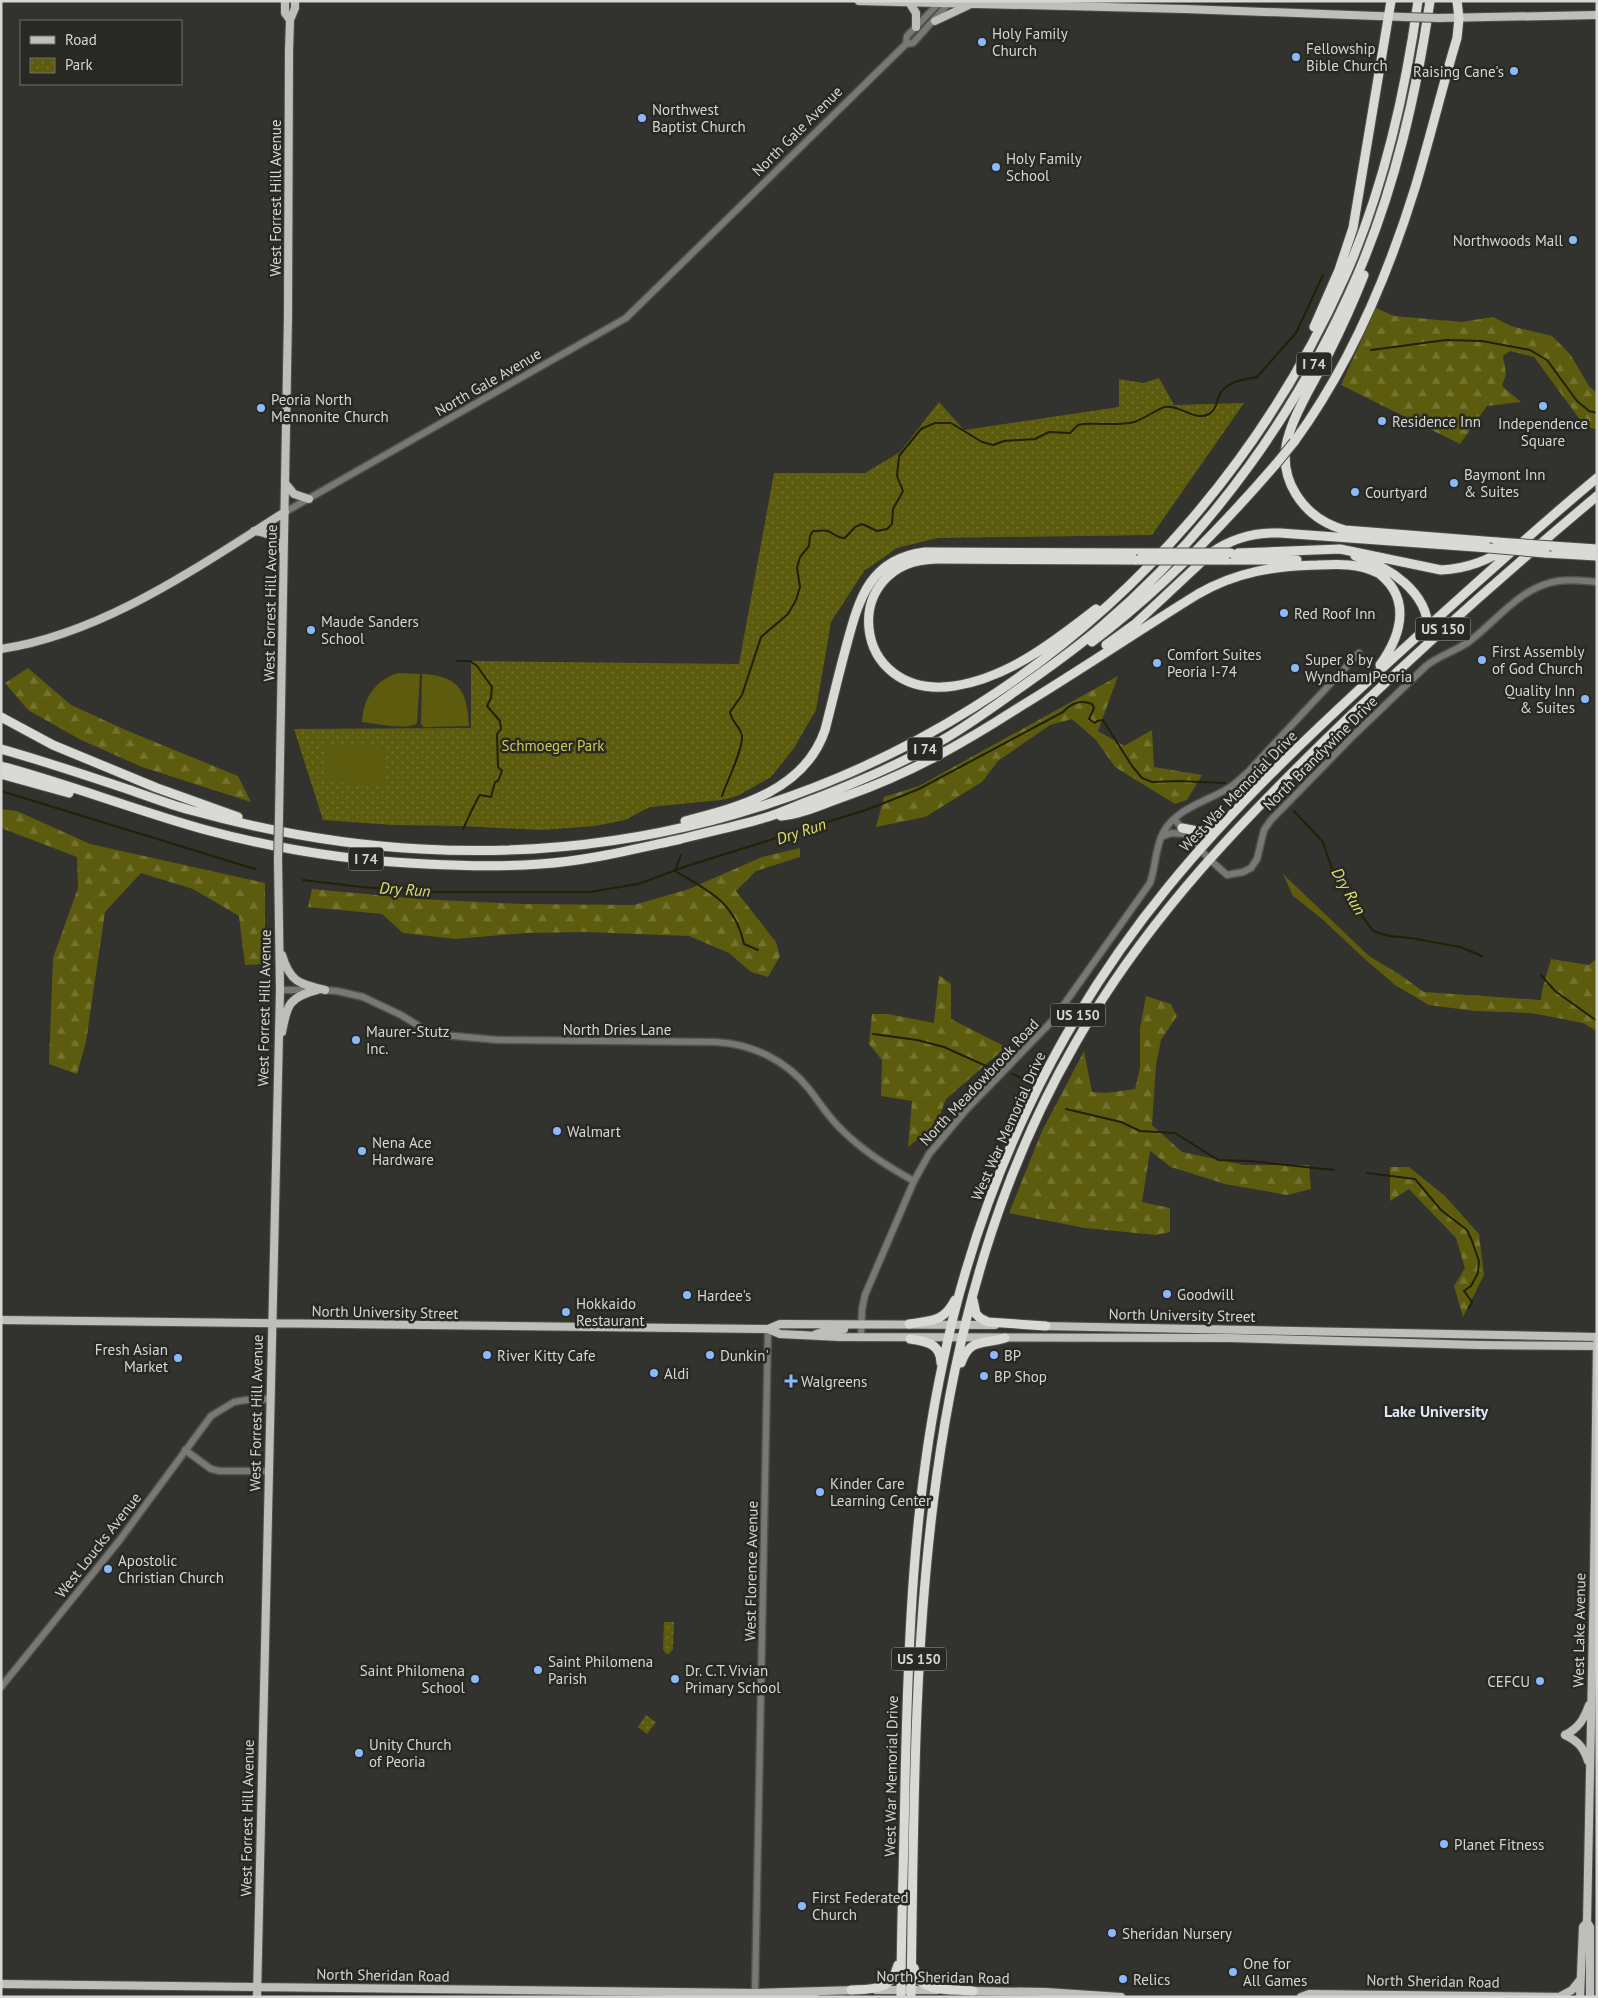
<svg xmlns="http://www.w3.org/2000/svg" width="1598" height="1998" font-family="'PT Sans',sans-serif">
	<defs>
		<pattern id="forest-firs" width="22" height="20" patternUnits="userSpaceOnUse" patternTransform="scale(1.25)"><rect width="22" height="20" fill="#5d5c0e"/><path d="M5 1l3.5 6h-7zM16 11l3.5 6h-7z" fill="#747330"/></pattern>
		<pattern id="park-dots" width="8" height="8" patternUnits="userSpaceOnUse" patternTransform="scale(1.25)"><rect width="8" height="8" fill="#5d5c0e"/><path d="M2 2h.1M6 6h.1" fill="none" stroke="#747330" stroke-width="1.8" stroke-linecap="round"/></pattern>
	</defs>
	<rect width="100%" height="100%" fill="#32322e"/>
	<!-- forest -->
	<path fill="url(#forest-firs)" d="M1376,308L1394,316L1461,322L1493,317L1511,326L1552,336L1570,354L1589,386L1597,393V430L1584,425L1534,357L1510,351L1503,356L1506,374L1502,386L1521,402L1487,406L1460,444L1341,385Z
		M28,668L71,705L128,731L238,776L251,802L142,767L81,740L28,710L5,683Z
		M1118,676L1098,731L1124,746L1152,730L1154,767L1202,775L1187,800L1175,804L1115,767L1096,740L1072,719L1050,725L998,761L982,782L925,817L876,827L884,797L919,786Z
		M1,809L17,811L90,844L265,883V964L245,965L239,916L193,889L141,873L105,912L86,1042L77,1074L49,1064L53,958L78,888L77,857L1,828Z
		M800,848V857L756,871L736,891L776,942L780,956L768,977L751,972L729,953L689,936L586,932L525,933L455,939L403,933L382,914L308,907L312,889L419,899L523,904L634,905L689,889L762,857Z
		M1283,874L1369,956L1399,974L1424,992L1541,1000L1542,991L1551,959L1589,965L1597,958V1031L1583,1023L1531,1013L1475,1011L1429,1005L1395,985L1366,960L1321,918L1293,896Z
		M939,975L951,984V1019L1006,1047L946,1099L936,1125L908,1147L912,1101L881,1096L882,1060L869,1044L872,1014H888L934,1023Z
		M1146,996L1171,1004L1177,1016L1161,1040L1156,1065L1152,1125L1182,1152L1244,1165H1309L1311,1189L1287,1195L1225,1184L1171,1167L1150,1151L1142,1202L1170,1208V1232L1156,1235L1085,1228L1009,1213L1042,1131L1084,1051L1092,1092L1107,1093L1135,1089L1140,1068V1028Z
		M1390,1167H1409L1445,1196L1479,1234L1484,1275L1463,1317L1454,1286L1465,1268L1456,1238L1409,1189L1390,1201Z"/>
	<!-- park -->
	<path fill="url(#park-dots)" d="M1159,378L1174,405L1244,403L1152,535L937,538L897,548L864,571L831,622L816,710L794,748L771,777L737,796L721,800L650,807L625,820L595,826L541,830L461,826L393,825L323,820L294,729L471,728V661L739,664L774,473H865L900,452L939,402L964,430L1119,407V379L1143,383Z
		M664,1622H674L673,1649L669,1654H666L663,1649Z
		M646,1715L656,1722L647,1734L638,1727Z"/>
	<!-- garden -->
	<path fill="#5d5c0e" d="M398,673L420,674L417,723C407,731 375,723 362,722C363,699 375,680 398,673Z
		M422,674C460,676 467,691 469,726L424,727L421,724Z
		M326,744L386,748L383,785L324,781Z"/>
	<g fill="none" stroke-linecap="round" stroke-linejoin="round">
		<!-- stream -->
		<path stroke="#212105" stroke-width="2" d="M1371,350L1446,340L1482,341L1530,350L1547,360L1577,401L1589,411L1597,413
			M457,661H470L477,666L492,687L491,698L487,706L500,721L501,729L497,734L498,767L502,771L498,781L495,782L491,797L480,795C477,798 466,823 463,829
			M1,791L255,869
			M722,796C727,781 743,750 742,736C740,726 732,723 730,712L742,695L761,637L788,614L796,600L800,587L797,568L800,557L809,546L810,536L813,531C818,531 824,530 828,531C835,534 837,538 845,538L855,527L862,524L877,531L887,529L892,524L893,509L903,491L897,476L899,456L921,429L935,423H951L982,442L993,445L1004,441L1035,439L1049,432L1070,433L1078,425L1084,424C1099,423 1119,426 1134,422C1144,419 1159,408 1165,407C1180,404 1194,422 1209,414C1218,409 1216,398 1222,391C1230,381 1246,379 1257,377L1296,333L1323,275
			M1294,811L1323,842L1331,866L1348,897L1373,931L1389,936L1411,938L1460,947L1482,956
			M675,871C709,891 735,902 744,944L758,950
			M675,871L681,855
			M303,880L362,887L425,892H590L638,884L690,865L869,809L919,789L1063,712C1071,703 1080,699 1092,704L1094,708L1089,719L1095,723L1097,721L1103,720L1132,766L1142,778L1152,782L1178,781L1225,783
			M1541,975L1555,991L1597,1021
			M873,1034L917,1040L944,1047L995,1070
			M1012,1074L1022,1078
			M1066,1109L1121,1122L1140,1131L1175,1133L1218,1160L1250,1161L1334,1170
			M1367,1173L1415,1179L1441,1210L1467,1230L1472,1241L1479,1261L1478,1273L1471,1286L1464,1291L1472,1302L1469,1308"/>
		<defs>
			<path id="minor" d="M906,44L907,36L939,3
				M285,512L626,318L906,44L913,43L949,3
				M1174,819L1209,859L1227,875L1243,872L1251,868L1257,859L1264,830L1271,820L1353,736L1426,666C1440,655 1456,651 1470,641C1497,620 1522,586 1558,581C1571,579 1584,581 1597,582
				M1161,837L1171,833L1186,834
				M280,990H311
				M321,990L337,991L363,997L401,1015L422,1028L443,1035L498,1040L716,1042C752,1044 786,1060 809,1089C820,1103 829,1118 842,1130C864,1152 888,1167 914,1181
				M861,1338L862,1309L865,1295L914,1181L929,1154L966,1110L1053,1020L1150,883C1156,866 1155,846 1164,831C1178,808 1205,802 1227,789C1235,785 1241,778 1248,772L1359,653
				M185,1450L211,1469L220,1471H269
				M1,1687L119,1541L211,1416L234,1402L246,1400H263L270,1397
				M755,1993L768,1329"/>
			<path id="major" d="M285,1V13L290,20
				M859,1L1185,9L1404,17
				M909,2L916,13V27
				M1439,18L1597,15
				M935,21L969,5
				M285,483L294,494L309,499
				M254,531C270,533 275,537 283,551
				M1,649C105,633 197,567 285,512
				M279,817L288,316L289,51L290,20L295,8V1
				M282,955C290,982 299,984 325,990
				M282,1032C287,1005 289,997 317,990
				M1,1320L768,1329L780,1334L840,1337L1230,1338L1479,1345L1597,1346
				M1042,1326L1597,1337
				M768,1329L780,1324L995,1325
				M816,1334L829,1330L844,1329
				M1565,1735C1579,1728 1584,1719 1589,1705
				M1565,1735C1578,1741 1584,1748 1588,1761
				M1587,1922L1590,1927V1997
				M1,1984L755,1993L857,1990
				M876,1990H937
				M968,1991L1046,1992L1121,1997
				M794,1995L814,1997
				M1561,1996L1572,1990L1580,1980
				M257,1997L280,990L278,860
				M1301,1997L1309,1994L1566,1997
				M1580,1997L1583,1927L1587,1922L1594,1575L1597,1343"/>
			<path id="highway" d="M1364,275C1353,303 1341,329 1328,355C1315,380 1297,408 1289,434C1275,477 1302,518 1345,530L1497,542
				M1314,327L1339,270L1353,228L1391,1
				M1294,442C1348,368 1388,275 1415,188C1430,138 1442,88 1457,38L1459,18L1457,1
				M1552,546L1597,549
				M1238,553L1340,549L1441,570C1467,569 1488,560 1510,547
				M1545,553L1597,556
				M1355,556C1388,566 1429,592 1428,631
				M1225,560H1297
				M1374,570C1412,595 1403,633 1380,665
				M1096,609C1055,641 1008,678 954,686C849,701 838,560 937,559L1136,560
				M1092,642C1161,590 1220,529 1276,464
				M1106,645L1135,624L1211,553C1232,538 1255,532 1280,533L1489,548
				M1,717L53,745L157,788L238,817
				M1,749C44,761 85,775 127,789C148,796 168,804 190,810C266,831 342,845 421,849C823,872 1184,640 1346,274C1384,187 1405,95 1418,1
				M1,766C72,785 140,812 210,831C281,850 353,861 426,864C464,866 503,867 540,864C588,861 635,849 681,839C708,832 737,826 764,818C782,813 799,804 817,798C862,780 905,762 946,738C968,725 989,710 1010,695C1041,673 1072,652 1101,627C1212,532 1299,410 1357,276C1395,188 1416,96 1430,1
				M1,774L69,793
				M781,816C803,814 825,803 846,796C909,774 962,744 1018,708C1079,671 1138,631 1198,594C1236,572 1274,566 1317,565C1339,564 1358,563 1378,573
				M685,821C740,807 805,790 825,730C832,703 838,677 845,651C858,603 867,559 925,552L1142,553
				M1182,828L1203,832L1220,826
				M973,1300L976,1314L980,1318L988,1322L1046,1326
				M909,1324C931,1320 943,1323 955,1300
				M910,1339C926,1341 941,1344 941,1363
				M961,1363C970,1337 984,1345 1005,1338
				M914,1968C918,1994 952,1989 973,1991
				M851,1990C873,1989 891,1991 898,1965
				M901,1997C901,1926 904,1855 905,1784C908,1643 913,1501 943,1362C979,1188 1055,1025 1168,887C1241,798 1326,719 1411,642C1472,587 1533,531 1597,478
				M911,1997C916,1675 909,1332 1075,1044C1148,916 1244,818 1349,717C1429,641 1512,567 1597,496"/>
		</defs>
		<!-- minor casing -->
		<use href="#minor" stroke="#50504c" stroke-width="9"/>
		<!-- major casing -->
		<use href="#major" stroke="#50504c" stroke-width="10"/>
		<!-- highway casing -->
		<use href="#highway" stroke="#50504c" stroke-width="11"/>
		<!-- minor -->
		<use href="#minor" stroke="#787876" stroke-width="6"/>
		<!-- major -->
		<use href="#major" stroke="#bebeba" stroke-width="8"/>
		<!-- highway -->
		<use href="#highway" stroke="#d9dad5" stroke-width="9"/>
		<defs>
			<path id="major-bridge" d="M1404,17L1439,18
				M278,860L279,817"/>
			<path id="highway-bridge" d="M1276,464L1294,442
				M1497,542L1552,546
				M1489,548L1545,553
				M1142,553H1231
				M1136,560H1225"/>
		</defs>
		<!-- major-bridge casing -->
		<use href="#major-bridge" stroke="#50504c" stroke-width="10" stroke-linecap="butt"/>
		<!-- highway-bridge casing -->
		<use href="#highway-bridge" stroke="#50504c" stroke-width="11" stroke-linecap="butt"/>
		<!-- major-bridge -->
		<use href="#major-bridge" stroke="#bebeba" stroke-width="8"/>
		<!-- highway-bridge -->
		<use href="#highway-bridge" stroke="#d9dad5" stroke-width="9"/>
	</g>
	<!-- markers -->
	<g fill="#8db9fc" stroke="#282825" stroke-width="2">
		<circle cx="982" cy="42" r="5"/>
		<circle cx="1296" cy="57" r="5"/>
		<circle cx="1514" cy="71" r="5"/>
		<circle cx="642" cy="118" r="5"/>
		<circle cx="996" cy="167" r="5"/>
		<circle cx="1573" cy="240" r="5"/>
		<circle cx="1543" cy="406" r="5"/>
		<circle cx="261" cy="408" r="5"/>
		<circle cx="1382" cy="421" r="5"/>
		<circle cx="1454" cy="483" r="5"/>
		<circle cx="1355" cy="492" r="5"/>
		<circle cx="1284" cy="613" r="5"/>
		<circle cx="311" cy="630" r="5"/>
		<circle cx="1482" cy="660" r="5"/>
		<circle cx="1157" cy="663" r="5"/>
		<circle cx="1295" cy="668" r="5"/>
		<circle cx="1585" cy="699" r="5"/>
		<circle cx="356" cy="1040" r="5"/>
		<circle cx="557" cy="1131" r="5"/>
		<circle cx="362" cy="1151" r="5"/>
		<circle cx="1167" cy="1294" r="5"/>
		<circle cx="687" cy="1295" r="5"/>
		<circle cx="566" cy="1312" r="5"/>
		<circle cx="487" cy="1355" r="5"/>
		<circle cx="710" cy="1355" r="5"/>
		<circle cx="994" cy="1355" r="5"/>
		<circle cx="178" cy="1358" r="5"/>
		<circle cx="654" cy="1373" r="5"/>
		<circle cx="984" cy="1376" r="5"/>
		<path d="M788.5 1373.5h5v5h5v5h-5v5h-5v-5h-5v-5h5z"/>
		<circle cx="820" cy="1492" r="5"/>
		<circle cx="108" cy="1569" r="5"/>
		<circle cx="538" cy="1670" r="5"/>
		<circle cx="475" cy="1679" r="5"/>
		<circle cx="675" cy="1679" r="5"/>
		<circle cx="1540" cy="1681" r="5"/>
		<circle cx="359" cy="1753" r="5"/>
		<circle cx="1444" cy="1844" r="5"/>
		<circle cx="802" cy="1906" r="5"/>
		<circle cx="1112" cy="1933" r="5"/>
		<circle cx="1233" cy="1972" r="5"/>
		<circle cx="1123" cy="1979" r="5"/>
	</g>
	<g text-anchor="middle" dominant-baseline="central" stroke-width="5" stroke-linejoin="round" paint-order="stroke">
		<!-- shield labels -->
		<g fill="#282825" stroke="#a2a2a0" stroke-width="1">
			<rect x="1296.5" y="352.5" width="35" height="23" rx="4"/>
			<rect x="1415.5" y="617.5" width="55" height="23" rx="4"/>
			<rect x="907.5" y="737.5" width="35" height="23" rx="4"/>
			<rect x="348.5" y="847.5" width="35" height="23" rx="4"/>
			<rect x="1050.5" y="1003.5" width="55" height="23" rx="4"/>
			<rect x="891.5" y="1647.5" width="55" height="23" rx="4"/>
		</g>
		<g font-size="14" font-weight="bold" fill="#d6d6d4">
			<text x="1314" y="364">I 74</text>
			<text x="1443" y="629">US 150</text>
			<text x="925" y="749">I 74</text>
			<text x="366" y="859">I 74</text>
			<text x="1078" y="1015">US 150</text>
			<text x="919" y="1659">US 150</text>
		</g>
		<!-- poi labels -->
		<g font-size="15" fill="#d6d6d4" stroke="#282825" text-anchor="start">
			<text x="992" y="33">Holy Family<tspan x="992" dy="17">Church</tspan></text>
			<text x="1306" y="48">Fellowship<tspan x="1306" dy="17">Bible Church</tspan></text>
			<text x="1504" y="71" text-anchor="end">Raising Cane's</text>
			<text x="652" y="109">Northwest<tspan x="652" dy="17">Baptist Church</tspan></text>
			<text x="1006" y="158">Holy Family<tspan x="1006" dy="17">School</tspan></text>
			<text x="1563" y="240" text-anchor="end">Northwoods Mall</text>
			<text x="271" y="399">Peoria North<tspan x="271" dy="17">Mennonite Church</tspan></text>
			<text x="1392" y="421">Residence Inn</text>
			<text x="1543" y="423" text-anchor="middle">Independence<tspan x="1543" dy="17">Square</tspan></text>
			<text x="1464" y="474">Baymont Inn<tspan x="1464" dy="17">&amp; Suites</tspan></text>
			<text x="1365" y="492">Courtyard</text>
			<text x="1294" y="613">Red Roof Inn</text>
			<text x="321" y="621">Maude Sanders<tspan x="321" dy="17">School</tspan></text>
			<text x="1492" y="651">First Assembly<tspan x="1492" dy="17">of God Church</tspan></text>
			<text x="1167" y="654">Comfort Suites<tspan x="1167" dy="17">Peoria I-74</tspan></text>
			<text x="1305" y="659">Super 8 by<tspan x="1305" dy="17">Wyndham Peoria</tspan></text>
			<text x="1575" y="690" text-anchor="end">Quality Inn<tspan x="1575" dy="17">&amp; Suites</tspan></text>
			<text x="366" y="1031">Maurer-Stutz<tspan x="366" dy="17">Inc.</tspan></text>
			<text x="567" y="1131">Walmart</text>
			<text x="372" y="1142">Nena Ace<tspan x="372" dy="17">Hardware</tspan></text>
			<text x="1177" y="1294">Goodwill</text>
			<text x="697" y="1295">Hardee's</text>
			<text x="576" y="1303">Hokkaido<tspan x="576" dy="17">Restaurant</tspan></text>
			<text x="168" y="1349" text-anchor="end">Fresh Asian<tspan x="168" dy="17">Market</tspan></text>
			<text x="497" y="1355">River Kitty Cafe</text>
			<text x="720" y="1355">Dunkin'</text>
			<text x="1004" y="1355">BP</text>
			<text x="664" y="1373">Aldi</text>
			<text x="994" y="1376">BP Shop</text>
			<text x="801" y="1381">Walgreens</text>
			<text x="830" y="1483">Kinder Care<tspan x="830" dy="17">Learning Center</tspan></text>
			<text x="118" y="1560">Apostolic<tspan x="118" dy="17">Christian Church</tspan></text>
			<text x="548" y="1661">Saint Philomena<tspan x="548" dy="17">Parish</tspan></text>
			<text x="465" y="1670" text-anchor="end">Saint Philomena<tspan x="465" dy="17">School</tspan></text>
			<text x="685" y="1670">Dr. C.T. Vivian<tspan x="685" dy="17">Primary School</tspan></text>
			<text x="1530" y="1681" text-anchor="end">CEFCU</text>
			<text x="369" y="1744">Unity Church<tspan x="369" dy="17">of Peoria</tspan></text>
			<text x="1454" y="1844">Planet Fitness</text>
			<text x="812" y="1897">First Federated<tspan x="812" dy="17">Church</tspan></text>
			<text x="1122" y="1933">Sheridan Nursery</text>
			<text x="1243" y="1963">One for<tspan x="1243" dy="17">All Games</tspan></text>
			<text x="1133" y="1979">Relics</text>
		</g>
		<!-- street labels -->
		<g font-size="15" fill="#d6d6d4" stroke="#282825">
			<text transform="translate(797 131) rotate(-45)">North Gale Avenue</text>
			<text transform="translate(275 198) rotate(-90)">West Forrest Hill Avenue</text>
			<text transform="translate(488 382) rotate(-30)">North Gale Avenue</text>
			<text transform="translate(270 603) rotate(-89)">West Forrest Hill Avenue</text>
			<text transform="translate(1320 753) rotate(-45)">North Brandywine Drive</text>
			<text transform="translate(1238 791) rotate(-46)">West War Memorial Drive</text>
			<text transform="translate(264 1008) rotate(-89)">West Forrest Hill Avenue</text>
			<text x="617" y="1029">North Dries Lane</text>
			<text transform="translate(979 1082) rotate(-47)">North Meadowbrook Road</text>
			<text transform="translate(1008 1126) rotate(-66)">West War Memorial Drive</text>
			<text transform="translate(385 1312) rotate(1)">North University Street</text>
			<text transform="translate(1182 1315) rotate(1)">North University Street</text>
			<text transform="translate(256 1413) rotate(-89)">West Forrest Hill Avenue</text>
			<text transform="translate(98 1545) rotate(-52)">West Loucks Avenue</text>
			<text transform="translate(751 1571) rotate(-89)">West Florence Avenue</text>
			<text transform="translate(1579 1630) rotate(-89)">West Lake Avenue</text>
			<text transform="translate(891 1776) rotate(-89)">West War Memorial Drive</text>
			<text transform="translate(247 1818) rotate(-89)">West Forrest Hill Avenue</text>
			<text transform="translate(383 1975) rotate(1)">North Sheridan Road</text>
			<text transform="translate(943 1977) rotate(1)">North Sheridan Road</text>
			<text transform="translate(1433 1981) rotate(1)">North Sheridan Road</text>
		</g>
		<!-- park labels -->
		<g font-size="15" fill="#cccb55" stroke="#282825">
			<text x="553" y="745">Schmoeger Park</text>
		</g>
		<!-- water labels -->
		<g font-size="16" font-style="italic" fill="#e0e06a" stroke="#282825">
			<text transform="translate(801 831) rotate(-18)">Dry Run</text>
			<text transform="translate(405 889) rotate(4)">Dry Run</text>
			<text transform="translate(1349 891) rotate(60)">Dry Run</text>
		</g>
		<!-- neighbourhood labels -->
		<g font-size="16" font-weight="bold" fill="#dde5f2" stroke="#282825">
			<text x="1436" y="1411">Lake University</text>
		</g>
	</g>
	<!-- border -->
	<rect width="1598" height="1998" fill="none" stroke="#d6d6d4" stroke-width="5"/>
	<!-- legend -->
	<rect x="20" y="20" width="162" height="65" fill="#282825" stroke="#6e6e6b"/>
	<rect x="30" y="36" width="25" height="8" fill="#bebeba" stroke="#6e6e6b"/>
	<text x="65" y="45" font-size="15" fill="#d6d6d4">Road</text>
	<rect x="30" y="58" width="25" height="15" fill="url(#park-dots)" stroke="#6e6e6b"/>
	<text x="65" y="70" font-size="15" fill="#d6d6d4">Park</text>
</svg>
